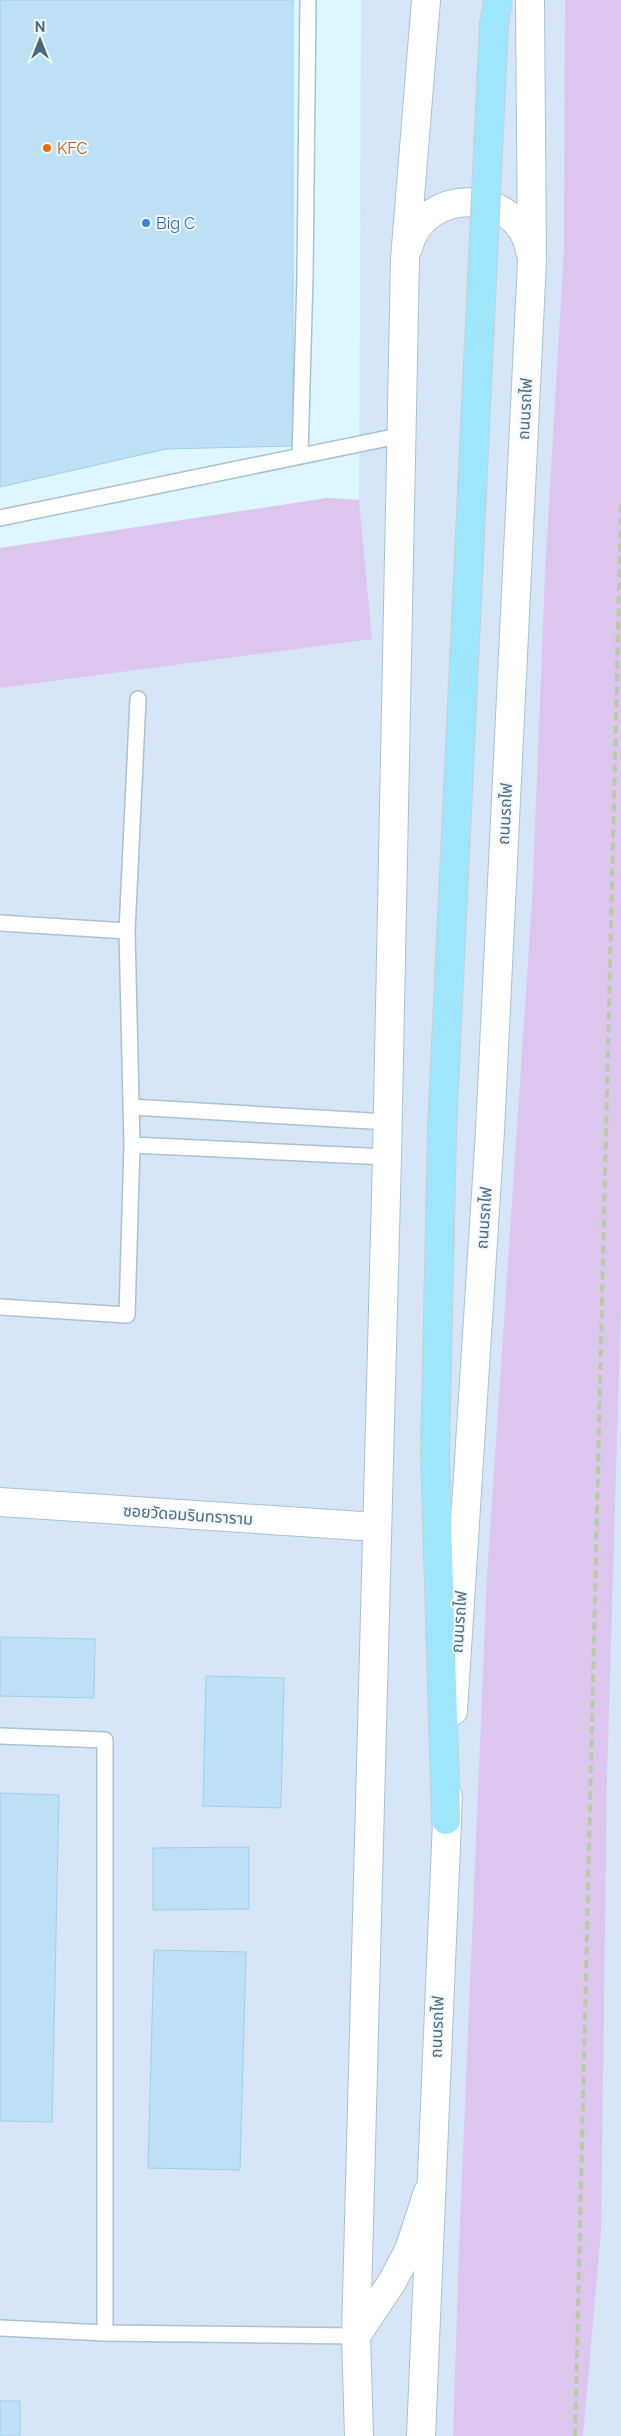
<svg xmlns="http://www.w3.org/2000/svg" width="621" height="2436" font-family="Raleway,'Noto Sans Thai',sans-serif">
	<rect width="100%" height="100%" fill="#eaf2fe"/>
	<!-- residential -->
	<path fill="#d7e6f6" d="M0,0H621V2436H0Z"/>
	<!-- commercial -->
	<path fill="#ddf6ff" d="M0,0H361L359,500L327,498L0,548Z"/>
	<!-- green -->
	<path fill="#ddc6ee" d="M565,0H621V1304L607,1778L601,2231L583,2436H453L459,2248L487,1576L532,903L545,573L564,248Z
		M327,498L359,500L372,639L0,688V548Z"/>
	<!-- building -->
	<path fill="#bfe1f6" stroke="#9ecfea" d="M0,0H293V446L166,449L0,487Z
		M0,1637L95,1639L94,1698L0,1696Z
		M206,1676L284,1678L281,1808L203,1806Z
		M0,1793L59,1795L52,2122L0,2121Z
		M249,1847V1909L153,1910V1848Z
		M154,1950L246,1952L240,2170L148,2168Z
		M0,2401H20V2436H0Z"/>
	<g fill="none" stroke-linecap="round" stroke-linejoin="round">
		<defs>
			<path id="lane" d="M300,456L305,277L308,0
				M0,518L403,435
				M0,923L127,931L132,1145
				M127,931L138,699
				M131,1107L387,1122
				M0,1307L127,1315L132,1145L387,1157
				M0,1736L105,1740V2333
				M0,2328L105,2333L356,2336"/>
			<path id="street" d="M0,1502L376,1527
				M356,2336L392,2282L409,2250L428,2192"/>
			<path id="secondary" d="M408,248C424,185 519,188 530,251
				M453,1711L490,1131L532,261L530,0
				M359,2436L356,2336L387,1157L405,259L426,0
				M421,2436L448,1797"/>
			<path id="highway" d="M442,1130L435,1453L446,1820"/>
		</defs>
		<!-- lane casing -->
		<use href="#lane" stroke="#aac1d0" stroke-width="18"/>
		<!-- street casing -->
		<use href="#street" stroke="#aac1d0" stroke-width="30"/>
		<!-- secondary casing -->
		<use href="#secondary" stroke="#a8c2d3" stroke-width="30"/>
		<!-- highway casing -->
		<use href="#highway" stroke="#c5d0d5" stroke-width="30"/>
		<!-- lane -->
		<use href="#lane" stroke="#fff" stroke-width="15"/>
		<!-- street -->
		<use href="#street" stroke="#fff" stroke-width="28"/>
		<!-- secondary -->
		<use href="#secondary" stroke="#fff" stroke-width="28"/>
		<!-- highway -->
		<use href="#highway" stroke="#9de6fc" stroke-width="28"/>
		<!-- rail -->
		<path stroke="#b7cba5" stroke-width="4" stroke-dasharray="8 5" stroke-linecap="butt" d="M575,2436L621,502"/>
		<defs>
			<path id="highway-bridge" d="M442,1130L494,24L498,0"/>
		</defs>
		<!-- highway-bridge casing -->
		<use href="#highway-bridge" stroke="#c5d0d5" stroke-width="30" stroke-linecap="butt"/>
		<!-- highway-bridge -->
		<use href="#highway-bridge" stroke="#9de6fc" stroke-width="28"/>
	</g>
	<!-- markers -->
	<circle fill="#e8710a" stroke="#f2f7ff" stroke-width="2" cx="47" cy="148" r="5"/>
	<circle fill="#3f7fe0" stroke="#f2f7ff" stroke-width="2" cx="146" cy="223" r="5"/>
	<g text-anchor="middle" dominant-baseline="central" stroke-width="4" stroke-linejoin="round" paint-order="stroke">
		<!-- food labels -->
		<g font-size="16" fill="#c56008" stroke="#f2f7ff" text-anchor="start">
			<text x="57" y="148">KFC</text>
		</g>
		<!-- shop labels -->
		<g font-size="16" fill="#366cbe" stroke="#f2f7ff" text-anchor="start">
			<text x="156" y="223">Big C</text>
		</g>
		<!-- street labels -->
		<g font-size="16" fill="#4a6b7c" stroke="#f2f7ff">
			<text transform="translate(525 409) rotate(-87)">ถนนรถไฟ</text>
			<text transform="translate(505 814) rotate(-87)">ถนนรถไฟ</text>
			<text transform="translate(484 1218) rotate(-86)">ถนนรถไฟ</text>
			<text transform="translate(188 1515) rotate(4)">ซอยวัดอมรินทราราม</text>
			<text transform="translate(459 1622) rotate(-86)">ถนนรถไฟ</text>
			<text transform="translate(437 2027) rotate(-88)">ถนนรถไฟ</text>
		</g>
	</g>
	<!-- north arrow -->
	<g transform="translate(40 40)" stroke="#f2f7ff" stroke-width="4" paint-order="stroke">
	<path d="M0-4L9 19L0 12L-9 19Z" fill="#4a6b7c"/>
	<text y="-8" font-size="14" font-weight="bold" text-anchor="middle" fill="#4a6b7c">N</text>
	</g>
</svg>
